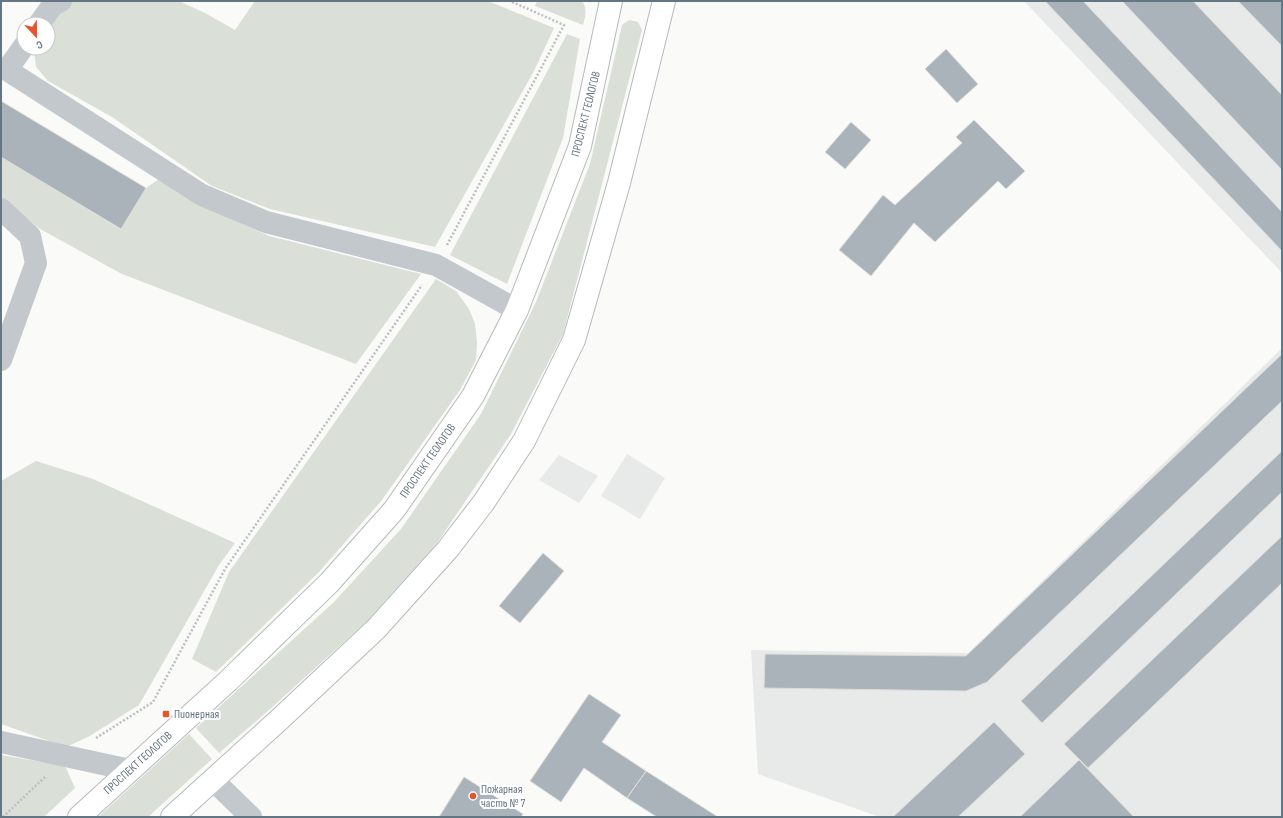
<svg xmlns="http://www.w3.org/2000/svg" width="1283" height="818" font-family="'Sofia Sans Condensed',sans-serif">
	<rect width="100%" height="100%" fill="#fafaf8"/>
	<!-- built -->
	<path fill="#e8e9e9" d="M1024,1H1282V273Z
		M1282,348V817H880L758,774L751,650L968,653Z
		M627,454L665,478L640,519L601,496Z
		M559,455L598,476L579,503L539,480Z"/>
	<!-- green -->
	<path fill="#dadfd7" d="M73,1H179L205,13L235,30L255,1H488L554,28L534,71L435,247L270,209L212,186L112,117L48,81L36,67L34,50V48H48V24L60,7Z
		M537,1H582C588,8 585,17 583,25L535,6Z
		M629,20L638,22L642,30L563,334L511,434L437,543L367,621L269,710L219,753L196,728L334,602L401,529L481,414L536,302L590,164L622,25Z
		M567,34L580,39L563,138L507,284L450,255Z
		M1,157L120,229L146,188L159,179L196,203L269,236L421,274L356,364L122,274L40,229L1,198Z
		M436,279L456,291L469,309L475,324L477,343L476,360L460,390L382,500L319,572L216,672L192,659L229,572Z
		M36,461L93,479L235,543L219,565L139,705L88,737L66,747L1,724V481Z
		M189,734L212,759L148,817H98Z
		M1,755L65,766L75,788L44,817H1Z"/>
	<!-- building -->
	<path fill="#aab3b9" stroke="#dcdcda" d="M1045,1H1083L1282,212V251Z
		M1122,1H1193L1282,95V170Z
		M1238,1H1282V46Z
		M946,49L978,84L957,103L925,69Z
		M1,101L146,188L121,229L1,157Z
		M974,120L1025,171L1006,189L998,181L935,242L914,223L871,276L839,250L883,195L895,205L962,143L956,137Z
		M851,122L871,140L845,169L825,152Z
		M1282,354V401L987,682L966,691L764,688L765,654L966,656Z
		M1282,451V492L1042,723L1021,701Z
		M1282,536V583L1088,768L1064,744Z
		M543,553L564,571L520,623L499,606Z
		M589,694L621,715L602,742L646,771L627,798L584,768L561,802L530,781Z
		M994,722L1025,754L958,817H893Z
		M1079,760L1134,817H1020Z
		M646,771L718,817H657L627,798Z
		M464,777L523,814L521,817H439Z"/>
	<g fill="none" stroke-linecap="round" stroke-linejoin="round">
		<defs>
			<path id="major" d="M79,817L228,681L329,583L394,510L473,396L517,310L580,146L611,1
				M172,817L281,718L376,629L448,549L484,502L524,441L574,340L619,183L664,1"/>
		</defs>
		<!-- major casing -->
		<use href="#major" stroke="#b5babe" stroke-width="24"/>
		<!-- path -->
		<path stroke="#bbbfc2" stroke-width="2.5" stroke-dasharray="2 2" stroke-linecap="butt" d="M447,245L564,25L510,1
			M96,738L153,702L225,569L422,285
			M3,817L46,776"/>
		<!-- minor -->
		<path stroke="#c3c8cc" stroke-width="22" d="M39,24L52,6L61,1
			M1,68L7,70L202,195L266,222L436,265L517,310
			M7,70L24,46
			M1,209L30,236L36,263L1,360
			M1,742L130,770
			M213,780L251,817"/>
		<!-- major -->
		<use href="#major" stroke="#fff" stroke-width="22"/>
	</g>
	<!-- markers -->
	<g fill="#e4572e" stroke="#fff" stroke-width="1.5">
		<rect x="162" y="710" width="8" height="8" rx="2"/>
		<circle cx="473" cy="796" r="4"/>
	</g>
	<g text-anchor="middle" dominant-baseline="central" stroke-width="4" stroke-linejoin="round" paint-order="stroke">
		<!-- street labels -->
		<g font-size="12" fill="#657683" stroke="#fff">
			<text transform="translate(586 114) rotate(-76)">ПРОСПЕКТ ГЕОЛОГОВ</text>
			<text transform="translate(428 461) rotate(-55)">ПРОСПЕКТ ГЕОЛОГОВ</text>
			<text transform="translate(138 763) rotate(-42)">ПРОСПЕКТ ГЕОЛОГОВ</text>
		</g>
		<!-- poi labels -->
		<g font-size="12" fill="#657683" stroke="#fff" text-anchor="start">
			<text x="174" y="714">Пионерная</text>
			<text x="481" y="789">Пожарная<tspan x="481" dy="14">часть № 7</tspan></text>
		</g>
	</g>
	<!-- border -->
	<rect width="1283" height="818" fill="none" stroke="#657683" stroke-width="4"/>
	<!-- north arrow -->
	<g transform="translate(36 36) rotate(158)"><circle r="19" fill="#ffffff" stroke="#c1c8cd"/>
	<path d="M0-3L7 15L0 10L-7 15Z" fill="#e4572e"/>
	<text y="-6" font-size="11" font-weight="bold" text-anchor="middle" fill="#657683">С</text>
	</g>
</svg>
